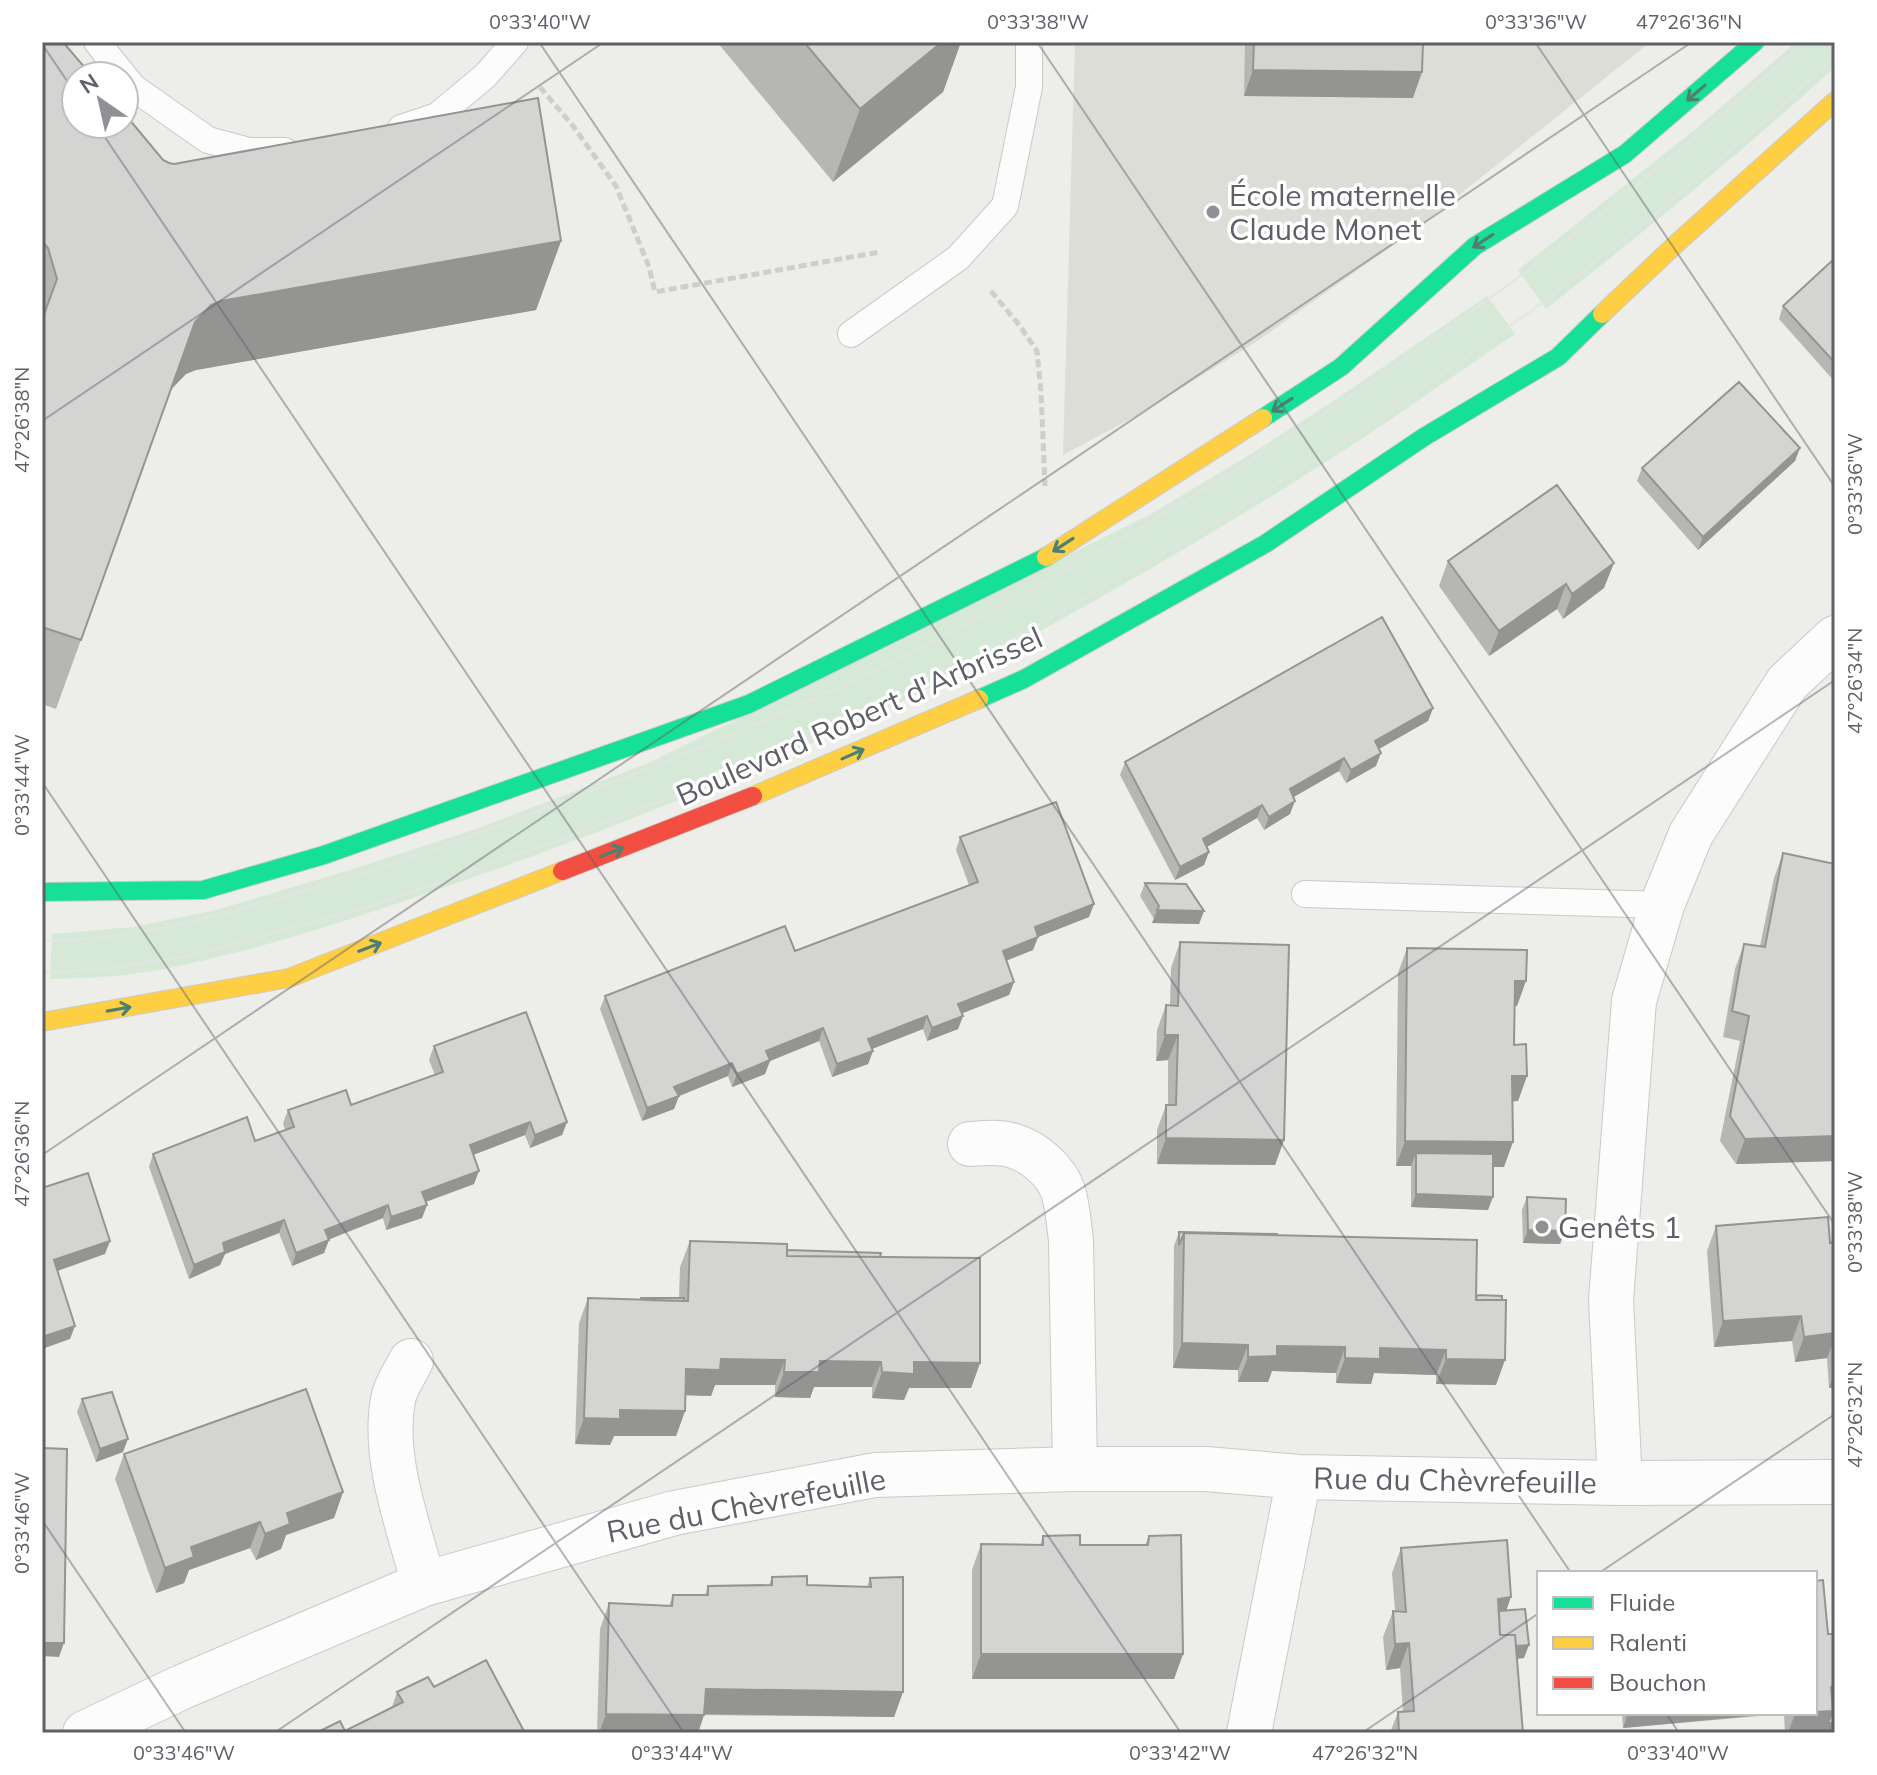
<svg xmlns="http://www.w3.org/2000/svg" width="1877" height="1775" font-family="Mulish,sans-serif">
	<rect width="100%" height="100%" fill="#edede9"/>
	<!-- education -->
	<path fill="#ddddd7" d="M1075,42H1650L1419,227L1256,342L1134,417L1063,455Z"/>
	<!-- green -->
	<path fill="#d6e9d7" d="M1796,42H1835V67C1742,152 1645,231 1546,309L1518,270L1697,128Z
		M1487,296L1515,334C1443,383 1373,433 1299,479C1214,532 1128,583 1040,631C859,728 668,809 474,877C400,903 326,928 250,949C213,958 176,968 139,973C109,978 79,978 50,979L52,934L133,927L216,910L350,870L476,829L651,762L1151,514L1246,457L1329,404Z"/>
	<g fill="none" stroke-linecap="round" stroke-linejoin="round">
		<defs>
			<path id="lane" d="M97,42L124,76
				M124,76L134,88L208,140L249,151H285
				M401,128L437,116L485,76L515,42
				M851,334L958,258L1005,206L1029,87V42
				M1305,894L1662,905"/>
			<path id="street" d="M970,1144C985,1143 1000,1141 1014,1146C1034,1152 1056,1171 1063,1191C1068,1207 1069,1224 1071,1241L1075,1469
				M411,1361C405,1373 395,1387 393,1400C382,1458 409,1528 424,1584
				M1620,1483L1611,1300L1634,1001L1662,905L1691,834L1787,683L1835,638
				M85,1733L182,1687L424,1584L674,1513L875,1475L1075,1469H1206L1299,1477L1620,1483L1835,1482
				M1249,1733L1299,1477"/>
			<path id="fast" d="M1263,418L1341,367L1475,246L1625,154L1755,42
				M979,699L1024,679L1265,544L1424,437L1558,357L1602,314
				M42,892L203,890L324,855L749,704L1046,557"/>
			<path id="slow" d="M1602,314L1677,243L1835,101
				M1046,557L1263,418
				M753,796L979,699
				M42,1022L289,978L562,871"/>
			<path id="jam" d="M562,871L753,796"/>
		</defs>
		<!-- lane casing -->
		<use href="#lane" stroke="#c9c9c9" stroke-width="28"/>
		<!-- street casing -->
		<use href="#street" stroke="#c9c9c9" stroke-width="46"/>
		<!-- fast casing -->
		<use href="#fast" stroke="#cacbcb" stroke-width="20"/>
		<!-- slow casing -->
		<use href="#slow" stroke="#cacbcb" stroke-width="20"/>
		<!-- jam casing -->
		<use href="#jam" stroke="#cacbcb" stroke-width="20"/>
		<!-- path -->
		<path stroke="#cbcfce" stroke-width="5" stroke-dasharray="8 4" stroke-linecap="butt" d="M540,87L573,126L616,186L649,267L655,292L880,252
			M991,291L1020,326L1037,351L1041,392L1045,486"/>
		<!-- lane -->
		<use href="#lane" stroke="#fcfcfc" stroke-width="26"/>
		<!-- street -->
		<use href="#street" stroke="#fcfcfc" stroke-width="44"/>
		<!-- fast -->
		<use href="#fast" stroke="#16e098" stroke-width="18"/>
		<!-- slow -->
		<use href="#slow" stroke="#ffcf43" stroke-width="18"/>
		<!-- jam -->
		<use href="#jam" stroke="#f24e42" stroke-width="18"/>
		<!-- tram -->
		<path stroke="#e4e4e3" stroke-width="2" d="M42,941C134,940 221,916 308,890C376,869 443,847 509,822C656,767 804,709 944,636C1254,475 1546,277 1804,42
			M42,973L103,969L190,956L374,905L559,840L713,780L951,674L1214,524L1366,426L1527,314L1587,268L1643,224L1774,113L1835,56"/>
	</g>
	<!-- wall -->
	<path fill="#b6b6b5" d="M42,42L163,160L169,163L561,241L536,310L196,370L186,374L171,390L56,709L42,704Z
		M717,42H961L943,92L833,182Z
		M1245,42H1423L1413,98L1244,96Z
		M1835,258V382L1779,319L1783,306Z
		M1795,461L1698,550L1637,481L1642,468Z
		M1448,561L1604,588L1563,619L1557,609L1489,656L1439,586Z
		M1433,708L1428,721L1379,749L1376,766L1346,783L1339,771L1293,797L1290,814L1264,830L1257,818L1207,847L1204,865L1175,880L1120,775L1125,762Z
		M960,837L1094,904L1089,917L1038,937L1033,950L1007,960L1014,982L1009,995L962,1013L963,1016L958,1029L927,1041L923,1029L872,1049L873,1051L868,1064L832,1077L819,1041L770,1061L765,1074L732,1087L728,1076L679,1096L674,1109L642,1121L600,1009L605,996L795,951L969,885L956,850Z
		M1783,853L1835,864V1161L1736,1164L1720,1141L1740,1041L1723,1037L1735,969L1744,944L1760,946L1774,878Z
		M1145,883L1204,911L1199,924L1152,923L1154,919L1140,896Z
		M1180,942L1284,1140L1275,1165L1157,1164V1130L1166,1105H1168V1060L1156,1061L1157,1030L1166,1005H1170L1171,968Z
		M1407,948L1517,1006H1514V1045L1527,1076L1518,1101H1512L1504,1167H1493L1488,1210L1411,1207V1166H1396L1398,973Z
		M434,1046L567,1122L562,1135L530,1148L525,1135L473,1155L474,1184L426,1202L427,1205L422,1218L386,1230L383,1218L329,1239L324,1253L292,1266L279,1233L225,1254L220,1265L189,1279L149,1167L153,1154L255,1141L285,1130L283,1123L288,1110L351,1105L435,1075L429,1060Z
		M1527,1197L1565,1231L1560,1244L1523,1243L1522,1210Z
		M1716,1226L1830,1243L1835,1242V1387L1829,1388L1827,1358L1795,1362L1792,1341L1714,1347L1707,1251Z
		M1179,1232L1277,1235L1476,1295L1496,1385L1436,1384V1375L1374,1373L1371,1384L1336,1383V1373L1272,1371L1268,1382H1238V1370L1173,1368L1174,1246Z
		M690,1241L880,1257L980,1363L971,1388H909L904,1400L872,1398V1387H814L810,1398L775,1397V1385H715L711,1396L685,1395V1411L676,1436H614L610,1445L575,1444L579,1323L588,1298L641,1300L679,1298L680,1267Z
		M82,1399L123,1452L96,1462L77,1412Z
		M124,1454L343,1492L334,1518L286,1535L281,1549L256,1560L250,1548L189,1570L184,1583L156,1593L115,1479Z
		M1043,1536L1080,1545H1145L1149,1536L1183,1654L1174,1679H972V1570L981,1544L1040,1545Z
		M1401,1548L1507,1610L1524,1658L1517,1659L1523,1733H1390L1398,1712H1403L1400,1668L1386,1670L1383,1637L1393,1611H1395L1392,1573Z
		M772,1577L807,1585L867,1587L870,1578L903,1692L894,1717L704,1715L698,1733H597L600,1629L609,1603L669,1606L673,1595H705L708,1586L769,1585Z
		M434,1687L345,1731L392,1707L397,1692Z
		M1622,1713H1815L1835,1733H1785L1784,1714L1623,1728Z"/>
	<!-- shaded-wall -->
	<path fill="#949493" d="M942,42H961L943,92L833,182L860,109Z
		M1253,70L1422,72L1413,98L1244,96Z
		M561,241L536,310L196,370L186,374L170,390L195,322L211,305L221,301Z
		M1800,448L1795,461L1698,550L1703,537Z
		M1614,563L1604,588L1563,619L1572,594Z
		M1566,584L1557,609L1489,656L1499,631Z
		M1433,708L1428,721L1370,754L1375,741Z
		M1381,753L1376,766L1346,783L1351,770Z
		M1344,758L1339,771L1285,802L1290,789Z
		M1295,801L1290,814L1264,830L1269,817Z
		M1262,805L1257,818L1198,852L1203,839Z
		M1209,852L1204,865L1175,880L1180,867Z
		M1094,904L1089,917L1038,937L1033,950L998,964L1003,951L1035,927Z
		M1157,910L1204,911L1199,924L1152,923Z
		M1515,981H1526L1517,1006H1506Z
		M1014,982L1009,995L953,1017L958,1004Z
		M927,1016L923,1029L864,1052L868,1039Z
		M963,1016L958,1029L927,1041L932,1028Z
		M823,1028L819,1041L770,1061L765,1074L732,1087L737,1074L766,1051Z
		M1165,1035H1178L1168,1060L1156,1061Z
		M873,1051L868,1064L832,1077L837,1064Z
		M732,1063L728,1076L679,1096L674,1109L642,1121L647,1108L674,1087Z
		M1512,1076H1527L1518,1101L1503,1102Z
		M530,1122L525,1135L465,1158L470,1145Z
		M567,1122L562,1135L530,1148L535,1135Z
		M1835,1136V1161L1736,1164L1745,1139Z
		M1166,1138L1284,1140L1275,1165L1157,1164Z
		M1405,1141L1513,1142L1504,1167L1416,1166V1153L1411,1166H1396Z
		M479,1171L474,1184L417,1205L422,1192Z
		M1416,1194L1493,1197L1488,1210L1411,1207Z
		M388,1205L383,1218L320,1243L325,1230Z
		M427,1205L422,1218L386,1230L391,1217Z
		M284,1220L279,1233L225,1254L220,1265L189,1279L194,1265L223,1243Z
		M1528,1230L1565,1231L1560,1244L1523,1243Z
		M329,1240L324,1253L292,1266L296,1253Z
		M110,1241L105,1254L49,1274L54,1260Z
		M1801,1316L1792,1341L1714,1347L1723,1321Z
		M75,1326L70,1339L42,1349V1337Z
		M1835,1333V1338L1827,1358L1795,1362L1804,1337Z
		M1182,1343L1248,1345L1238,1370L1173,1368Z
		M1277,1346L1345,1347L1336,1373L1272,1371L1268,1382H1238L1248,1357Z
		M1380,1348L1446,1350L1436,1375L1374,1373L1371,1384L1336,1383L1345,1358Z
		M721,1359L785,1360L775,1385H715L711,1396L677,1395L686,1369Z
		M1446,1359L1505,1360L1496,1385L1436,1384Z
		M820,1361L881,1362L872,1387H814L810,1398L775,1397L784,1372Z
		M914,1362L980,1363L971,1388H909L904,1400L872,1398L882,1372Z
		M1835,1372V1387L1829,1388Z
		M620,1410L685,1411L676,1436H614L610,1445L575,1444L584,1418Z
		M128,1439L123,1452L96,1462L100,1449Z
		M343,1492L334,1518L286,1535L281,1549L256,1560L265,1534L287,1513Z
		M260,1522L250,1548L189,1570L184,1583L156,1593L165,1568L191,1547Z
		M1511,1597L1502,1623H1494L1498,1599Z
		M42,1643H64L59,1657L42,1656Z
		M1409,1643L1400,1668L1386,1670L1395,1644Z
		M1529,1645L1524,1658L1491,1661L1496,1648Z
		M981,1654H1183L1174,1679H972Z
		M1835,1686V1733H1788L1795,1714L1815,1713L1831,1687Z
		M706,1689L903,1692L894,1717L696,1714Z
		M1628,1713H1784L1623,1728Z
		M606,1714L704,1715L698,1733H599Z"/>
	<!-- building -->
	<path fill="#d4d4d2" stroke="#949493" stroke-width="2" d="M42,42H63L92,76H76V124H124V113L163,160L169,163L174,164L538,98L561,241L221,301L211,305L195,322L81,640L42,627V320L57,279L48,248L42,241Z
		M804,42H942L860,109Z
		M1254,42H1423L1422,72L1253,70Z
		M1835,258V363L1783,306Z
		M1739,382L1800,448L1703,537L1642,468Z
		M1557,485L1614,563L1572,594L1566,584L1499,631L1448,561Z
		M1382,617L1433,708L1375,741L1381,753L1351,770L1344,758L1290,789L1295,801L1269,817L1262,805L1203,839L1209,852L1180,867L1125,762Z
		M1056,802L1094,904L1035,927L1038,937L1003,951L1014,982L958,1004L963,1016L932,1028L927,1016L868,1039L873,1051L837,1064L823,1028L766,1051L770,1060L737,1074L732,1063L674,1087L679,1096L647,1108L605,996L785,926L795,951L978,882L960,837Z
		M1783,853L1835,864V884L1834,890H1835V1136L1745,1139L1730,1116L1749,1016L1732,1011L1744,944L1765,947Z
		M1145,883L1186,884L1204,911L1157,910L1159,906Z
		M1180,942L1289,945L1284,1140L1166,1138V1105H1176L1178,1035H1165L1166,1005L1178,1006Z
		M1407,948L1527,950L1526,981H1515L1514,1045L1526,1044L1527,1076H1512L1513,1142L1405,1141Z
		M526,1012L567,1122L535,1135L530,1122L470,1145L479,1171L422,1192L427,1205L391,1217L388,1205L325,1230L329,1240L296,1253L284,1220L223,1243L225,1252L194,1265L153,1154L247,1117L255,1141L294,1127L288,1110L346,1090L351,1105L443,1072L434,1046Z
		M1416,1153L1493,1154V1197L1416,1194Z
		M88,1173L110,1241L54,1260L75,1326L42,1337V1188Z
		M1527,1197L1566,1199L1565,1231L1528,1230Z
		M1828,1217L1830,1243L1835,1242V1333L1804,1337L1801,1316L1723,1321L1716,1226Z
		M1179,1232L1277,1234V1235L1184,1233L1179,1245Z
		M1184,1233L1477,1240L1476,1300H1506L1505,1360L1446,1359V1350L1380,1348V1359L1345,1358V1347L1277,1346V1356L1248,1357V1345L1182,1343Z
		M690,1241L787,1244V1256L980,1258V1363L914,1362V1374L882,1372L881,1362L820,1361L819,1372H784L785,1360L721,1359L720,1370L686,1369L685,1411L620,1410V1419L584,1418L588,1298L688,1301Z
		M787,1250L881,1253L880,1257L787,1256Z
		M1477,1295L1502,1296V1300H1476Z
		M641,1298H684V1301L641,1300Z
		M306,1389L343,1492L287,1513L290,1524L265,1534L260,1522L191,1547L194,1557L165,1568L124,1454Z
		M112,1392L128,1439L100,1449L82,1399Z
		M42,1448L67,1449L64,1643H42Z
		M1080,1535V1545H1148L1149,1536L1181,1535L1183,1654H981V1544L1043,1545V1536Z
		M1507,1540L1511,1597L1498,1599L1500,1635H1515L1523,1733H1399L1398,1712L1414,1711L1409,1643L1395,1644L1393,1611L1406,1612L1401,1548Z
		M807,1576V1585L871,1587L870,1578L903,1577V1692L706,1689L704,1715L606,1714L609,1603L672,1606L673,1595H708V1586L772,1585V1577Z
		M1823,1580L1828,1634H1835V1686L1831,1687L1833,1711L1815,1712V1581Z
		M1525,1609L1529,1645L1516,1646L1515,1635H1500L1499,1611Z
		M486,1660L525,1733H316L340,1721L345,1731L403,1702L397,1692L428,1677L434,1687Z
		M1835,1698V1723H1828L1833,1711L1832,1699Z"/>
	<!-- one-way arrows -->
	<defs><path id="oneway-shaft" d="M-6 0H5M1.5-3L5.5 0L1.5 3" fill="none" stroke-width="1.6" stroke-linecap="round" stroke-linejoin="round" transform="scale(2)"/></defs>
	<g stroke="#4c8072">
		<use href="#oneway-shaft" transform="translate(1696 93) rotate(139)"/>
		<use href="#oneway-shaft" transform="translate(1483 241) rotate(147)"/>
		<use href="#oneway-shaft" transform="translate(1282 405) rotate(147)"/>
		<use href="#oneway-shaft" transform="translate(1063 545) rotate(147)"/>
		<use href="#oneway-shaft" transform="translate(853 754) rotate(-24)"/>
		<use href="#oneway-shaft" transform="translate(612 852) rotate(-21)"/>
		<use href="#oneway-shaft" transform="translate(370 947) rotate(-21)"/>
		<use href="#oneway-shaft" transform="translate(119 1009) rotate(-10)"/>
	</g>
	<!-- ticks -->
	<path fill="none" stroke="#5e6066" stroke-width="2" stroke-opacity="0.45" d="M539,42L1571,1573M1037,42L1835,1225M1535,42L1835,487M42,44L76,94M96,124L1181,1733M42,421L604,42M42,782L684,1733M42,1155L1692,42M42,1520L186,1733M1599,1573L1835,1414M1666,1713L1679,1733M274,1733L1835,680M1362,1733L1539,1613"/>
	<!-- markers -->
	<g fill="#909194" stroke="#fff" stroke-width="3">
		<circle cx="1213" cy="212" r="8"/>
		<circle cx="1542" cy="1227" r="8"/>
	</g>
	<g text-anchor="middle" dominant-baseline="central" stroke-width="7" stroke-linejoin="round" paint-order="stroke">
		<!-- poi labels -->
		<g font-size="30" fill="#5e6066" stroke="#fff" text-anchor="start">
			<text x="1229" y="195">École maternelle<tspan x="1229" dy="34">Claude Monet</tspan></text>
			<text x="1558" y="1227">Genêts 1</text>
		</g>
		<!-- street labels -->
		<g font-size="30" fill="#5e6066" stroke="#fff">
			<text transform="translate(859 716) rotate(-24)">Boulevard Robert d'Arbrissel</text>
			<text transform="translate(1455 1480) rotate(1)">Rue du Chèvrefeuille</text>
			<text transform="translate(746 1505) rotate(-11)">Rue du Chèvrefeuille</text>
		</g>
	</g>
	<!-- border -->
	<rect width="1877" height="1775" fill="none" stroke="#ffffff" stroke-width="88"/>
	<!-- legend -->
	<rect x="1537" y="1571" width="280" height="144" fill="#ffffff" stroke="#bfbfc2" stroke-width="2"/>
	<rect x="1553" y="1597" width="40" height="12" fill="#16e098" stroke="#bfbfc2" stroke-width="2"/>
	<text x="1609" y="1611" font-size="24" fill="#5e6066">Fluide</text>
	<rect x="1553" y="1637" width="40" height="12" fill="#ffcf43" stroke="#bfbfc2" stroke-width="2"/>
	<text x="1609" y="1651" font-size="24" fill="#5e6066">Ralenti</text>
	<rect x="1553" y="1677" width="40" height="12" fill="#f24e42" stroke="#bfbfc2" stroke-width="2"/>
	<text x="1609" y="1691" font-size="24" fill="#5e6066">Bouchon</text>
	<!-- north arrow -->
	<g transform="translate(100 100) rotate(326)"><circle r="38" fill="#ffffff" stroke="#bfbfc2" stroke-width="2"/>
	<path d="M0-6L14 30L0 20L-14 30Z" fill="#909194"/>
	<text y="-12" font-size="22" font-weight="bold" text-anchor="middle" fill="#5e6066">N</text>
	</g>
	<rect x="44" y="44" width="1789" height="1687" fill="none" stroke="#5e6066" stroke-width="3"/>
	<g font-size="20" text-anchor="middle" fill="#5e6066">
		<text x="540" y="29">0°33'40"W</text>
		<text x="1038" y="29">0°33'38"W</text>
		<text x="1536" y="29">0°33'36"W</text>
		<text x="1689" y="29">47°26'36"N</text>
		<text transform="translate(22 420) rotate(-90)" y="7">47°26'38"N</text>
		<text transform="translate(1855 484) rotate(-90)" y="7">0°33'36"W</text>
		<text transform="translate(1855 681) rotate(-90)" y="7">47°26'34"N</text>
		<text transform="translate(22 785) rotate(-90)" y="7">0°33'44"W</text>
		<text transform="translate(22 1154) rotate(-90)" y="7">47°26'36"N</text>
		<text transform="translate(1855 1222) rotate(-90)" y="7">0°33'38"W</text>
		<text transform="translate(1855 1415) rotate(-90)" y="7">47°26'32"N</text>
		<text transform="translate(22 1523) rotate(-90)" y="7">0°33'46"W</text>
		<text x="184" y="1760">0°33'46"W</text>
		<text x="682" y="1760">0°33'44"W</text>
		<text x="1180" y="1760">0°33'42"W</text>
		<text x="1365" y="1760">47°26'32"N</text>
		<text x="1678" y="1760">0°33'40"W</text>
	</g>
</svg>
